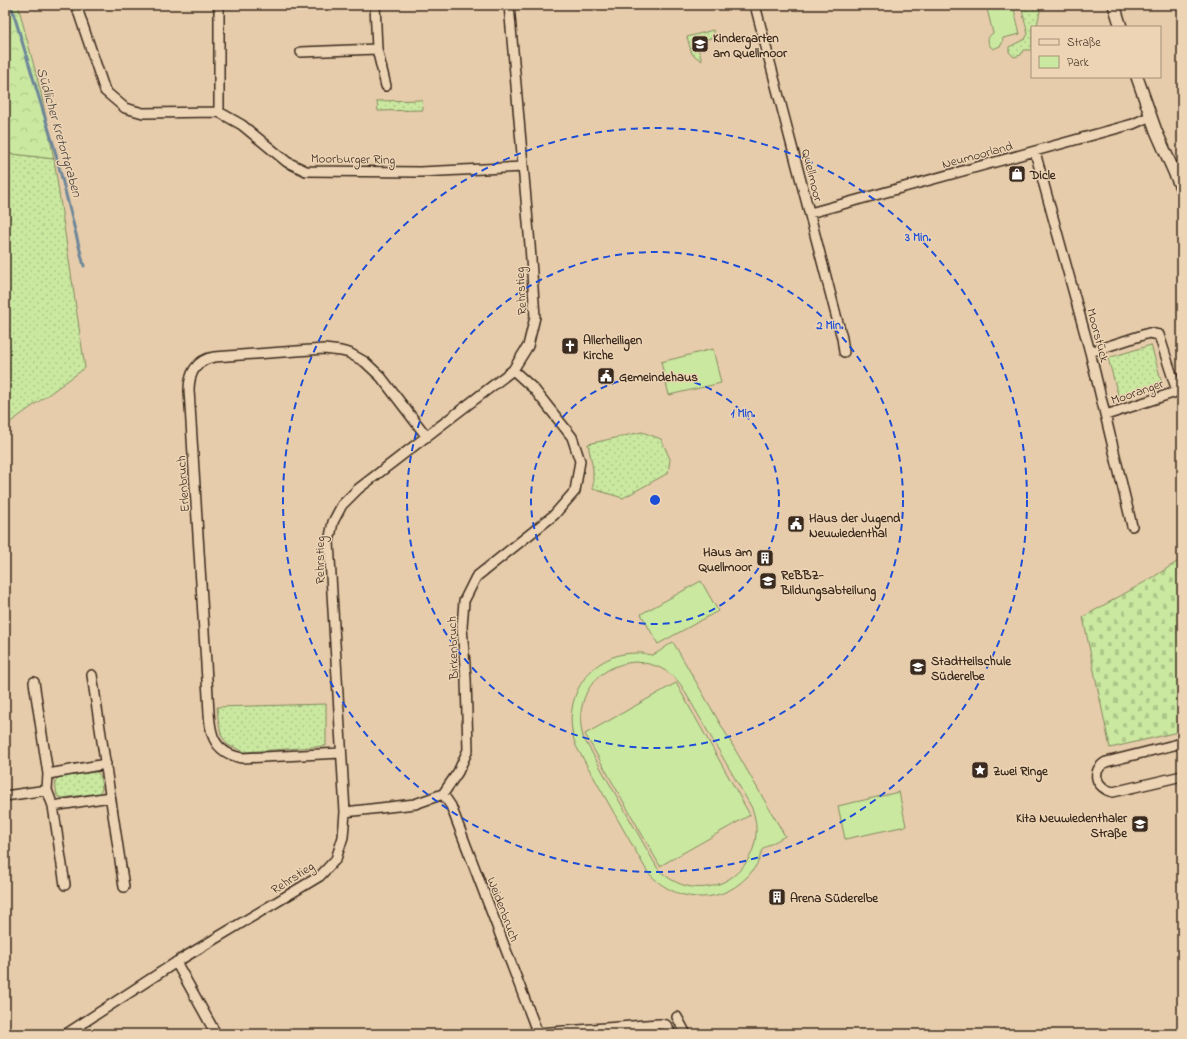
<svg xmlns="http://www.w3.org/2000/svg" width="1187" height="1039" font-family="'Indie Flower',sans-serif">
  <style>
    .green { fill: url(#green-dots); stroke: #82895f }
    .forest { fill: url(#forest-crowns); stroke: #82895f }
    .cemetery { fill: url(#cemetery-stones); stroke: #82895f }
    .pitch { fill: #cae8a0; stroke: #82895f; fill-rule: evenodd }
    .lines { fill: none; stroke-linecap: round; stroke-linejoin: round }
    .stream { stroke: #6d869a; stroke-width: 3 }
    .minor-casing { stroke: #3b2a1e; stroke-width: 12 }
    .tertiary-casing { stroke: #3b2a1e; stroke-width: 14 }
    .minor { stroke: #ecd4b4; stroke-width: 9 }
    .tertiary { stroke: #ecd4b4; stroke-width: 11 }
    .ring { fill: none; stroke: #1d4ed8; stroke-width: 2; stroke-dasharray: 7 5 }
    .labels { text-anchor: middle; stroke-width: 3; stroke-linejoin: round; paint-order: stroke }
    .poi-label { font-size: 13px; font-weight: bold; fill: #3b2a1e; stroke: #ecd4b4; text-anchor: start }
    .street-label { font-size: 13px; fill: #3b2a1e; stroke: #ecd4b4 }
    .water-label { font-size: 14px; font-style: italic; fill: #47413d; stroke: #ecd4b4 }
    .centre { fill: #1d4ed8; stroke: #ecd4b4; stroke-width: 2 }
    .ring-label { font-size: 12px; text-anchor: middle; font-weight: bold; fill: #1d4ed8; stroke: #ecd4b4; stroke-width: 3; stroke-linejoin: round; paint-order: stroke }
  </style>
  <defs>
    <pattern id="green-dots" width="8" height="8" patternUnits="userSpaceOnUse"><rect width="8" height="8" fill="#cae8a0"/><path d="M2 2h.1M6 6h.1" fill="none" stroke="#aec789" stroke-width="1.8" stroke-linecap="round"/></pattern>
    <pattern id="forest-crowns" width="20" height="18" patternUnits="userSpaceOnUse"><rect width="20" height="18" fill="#cae8a0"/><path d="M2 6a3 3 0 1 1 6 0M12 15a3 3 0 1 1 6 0" fill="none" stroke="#aec789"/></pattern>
    <pattern id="cemetery-stones" width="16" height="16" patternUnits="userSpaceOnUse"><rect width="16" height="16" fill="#cae8a0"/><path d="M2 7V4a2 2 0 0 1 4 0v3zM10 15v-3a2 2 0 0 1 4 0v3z" fill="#aec789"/></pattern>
  </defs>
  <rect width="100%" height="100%" fill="#e6ccaa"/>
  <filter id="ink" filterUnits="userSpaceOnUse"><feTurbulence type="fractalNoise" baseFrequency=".025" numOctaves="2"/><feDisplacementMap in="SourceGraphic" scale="8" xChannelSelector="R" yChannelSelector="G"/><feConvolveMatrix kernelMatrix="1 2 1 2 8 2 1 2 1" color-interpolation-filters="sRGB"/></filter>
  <g filter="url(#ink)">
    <path class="green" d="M1023,5H1039L1040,11L1037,25L1043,27H1032V50H1023L1021,55L1014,57L1009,52V47L1025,39L1028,34L1022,10Z
      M713,30L715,37L696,42L702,61L692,54L687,37Z
      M422,100L423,110L378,111L377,101Z
      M5,153L54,159L85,368L5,426Z
      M1151,345L1162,383L1119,398L1108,358Z
      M642,432L661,439L670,459L668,473L623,498L593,489V469L588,444Z
      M326,704V746L245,752L228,745L221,735L218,718L217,707Z
      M96,772L100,775L102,789L99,793L62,798L57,796L55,781L59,777Z"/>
    <path class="forest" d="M5,5H18L41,93L54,159L5,153Z"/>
    <path class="cemetery" d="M1180,560L1182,569V731L1110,748L1083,617L1152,578Z"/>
    <path class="pitch" d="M986,5H1013L1020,34L1003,38L1002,44L1000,46L993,49C987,44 986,37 993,33Z
      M713,349L721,383L669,395L661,362Z
      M701,581L718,611L658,644L641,614Z
      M673,642L785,836C779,840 767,845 763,849C761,851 760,857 759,860C756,866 752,872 747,877C718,907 672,902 647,871L576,746C562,709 579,666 619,655C627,653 635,653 643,653C646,654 650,655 652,655C657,654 668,645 673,642ZM635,662C654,663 670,670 681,685L752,808C774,868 703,915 658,869L583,737C573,699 595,665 635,662Z
      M676,683L750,815L660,866L585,734Z
      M899,792L906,826L845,839L838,806Z"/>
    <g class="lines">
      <path class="stream" d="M11,5L54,147L84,266"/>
      <defs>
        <path id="minor" d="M76,5L105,91L125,108L143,113L219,112L242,125L287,162L306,171L420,172L523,167
          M375,5L377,49L386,86
          M755,5L842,338L844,352
          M301,52L377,49
          M219,112V5
          M1035,152L1090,352L1132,526
          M810,213L1133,124L1151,116
          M1090,352L1149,333L1159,335L1177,391
          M1106,415L1182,390
          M92,675L124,887
          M34,682L48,774L47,790L53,806L65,885
          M1182,743L1106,762C1090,771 1096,788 1113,792L1182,776
          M341,753L242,758C207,751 210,725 208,696L189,390C189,374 196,360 214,357L324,349L341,351L349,353L365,362L381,377L427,437
          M48,774L106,764
          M443,794L451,806L538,1034
          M5,796L47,790
          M53,806L110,797
          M345,812L415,804L443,794L458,772L468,750L466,679L462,627L464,601L476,577L554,515L575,491L580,461L572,437L534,389L513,370
          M176,962L216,1034
          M677,1017L686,1034
          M635,1026L646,1034
          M538,1033L659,1024L666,1025L669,1029L670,1034
          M66,1034L178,961L320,876L336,859L343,837L345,812L329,542L333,522L342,505L358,489L513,370L528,346L535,317L530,245L509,5"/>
        <path id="tertiary" d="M1114,5L1121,27
          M1137,77L1156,131L1182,190"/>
      </defs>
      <use href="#minor" class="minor-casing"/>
      <use href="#tertiary" class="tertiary-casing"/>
      <use href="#minor" class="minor"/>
      <use href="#tertiary" class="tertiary"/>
    </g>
  </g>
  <g class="ring">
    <circle cx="655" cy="500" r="124"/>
    <circle cx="655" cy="500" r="248"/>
    <circle cx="655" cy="500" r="372"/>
  </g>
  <defs>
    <symbol id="school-square" viewBox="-11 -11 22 22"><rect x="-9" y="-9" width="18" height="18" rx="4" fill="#3b2a1e" stroke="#ecd4b4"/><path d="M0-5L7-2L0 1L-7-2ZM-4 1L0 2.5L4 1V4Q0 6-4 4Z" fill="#fff"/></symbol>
    <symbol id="shop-square" viewBox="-11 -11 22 22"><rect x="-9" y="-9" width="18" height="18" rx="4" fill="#3b2a1e" stroke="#ecd4b4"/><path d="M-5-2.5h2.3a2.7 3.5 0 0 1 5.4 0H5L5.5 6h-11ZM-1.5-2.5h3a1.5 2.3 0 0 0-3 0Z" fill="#fff"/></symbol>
    <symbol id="church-square" viewBox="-11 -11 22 22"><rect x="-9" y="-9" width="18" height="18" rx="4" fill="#3b2a1e" stroke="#ecd4b4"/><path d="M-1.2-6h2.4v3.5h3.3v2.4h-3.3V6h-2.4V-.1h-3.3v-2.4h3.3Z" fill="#fff"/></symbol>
    <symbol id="civic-square" viewBox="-11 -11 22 22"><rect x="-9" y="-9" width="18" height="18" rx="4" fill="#3b2a1e" stroke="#ecd4b4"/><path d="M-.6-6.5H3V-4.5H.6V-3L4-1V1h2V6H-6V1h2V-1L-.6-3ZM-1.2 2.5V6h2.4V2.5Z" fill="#fff"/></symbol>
    <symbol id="building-square" viewBox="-11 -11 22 22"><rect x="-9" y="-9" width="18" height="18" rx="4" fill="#3b2a1e" stroke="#ecd4b4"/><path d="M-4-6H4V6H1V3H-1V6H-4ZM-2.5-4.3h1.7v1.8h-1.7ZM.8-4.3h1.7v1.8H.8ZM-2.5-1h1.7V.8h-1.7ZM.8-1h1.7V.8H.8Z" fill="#fff"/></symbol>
    <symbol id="sight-square" viewBox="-11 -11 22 22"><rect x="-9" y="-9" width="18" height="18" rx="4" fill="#3b2a1e" stroke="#ecd4b4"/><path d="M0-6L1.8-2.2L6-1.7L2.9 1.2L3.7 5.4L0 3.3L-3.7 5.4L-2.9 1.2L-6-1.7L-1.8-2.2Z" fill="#fff"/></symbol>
  </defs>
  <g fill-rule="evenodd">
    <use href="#school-square" x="690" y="34" width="20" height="20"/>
    <use href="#shop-square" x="1007" y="164" width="20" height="20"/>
    <use href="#church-square" x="560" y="336" width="20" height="20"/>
    <use href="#civic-square" x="596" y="366" width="20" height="20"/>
    <use href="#civic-square" x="786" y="514" width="20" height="20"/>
    <use href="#building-square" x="755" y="548" width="20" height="20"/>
    <use href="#school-square" x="758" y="571" width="20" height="20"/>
    <use href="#school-square" x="908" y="657" width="20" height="20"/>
    <use href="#sight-square" x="970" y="760" width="20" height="20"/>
    <use href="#school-square" x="1130" y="814" width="20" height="20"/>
    <use href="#building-square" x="767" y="887" width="20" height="20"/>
  </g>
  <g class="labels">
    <g class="poi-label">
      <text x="713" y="42">Kindergarten<tspan x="713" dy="15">am Quellmoor</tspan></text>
      <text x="1030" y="179">Dicle</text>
      <text x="583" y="344">Allerheiligen<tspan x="583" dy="15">Kirche</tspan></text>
      <text x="619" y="381">Gemeindehaus</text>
      <text x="809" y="522">Haus der Jugend<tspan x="809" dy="15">Neuwiedenthal</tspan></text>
      <text x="752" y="556" text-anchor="end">Haus am<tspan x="752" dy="15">Quellmoor</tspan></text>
      <text x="781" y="579">ReBBZ-<tspan x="781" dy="15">Bildungsabteilung</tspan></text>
      <text x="931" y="665">Stadtteilschule<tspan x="931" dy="15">Süderelbe</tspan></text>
      <text x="993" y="775">Zwei Ringe</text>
      <text x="1127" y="822" text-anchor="end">Kita Neuwiedenthaler<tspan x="1127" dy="15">Straße</tspan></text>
      <text x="790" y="902">Arena Süderelbe</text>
    </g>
    <g class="street-label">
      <text transform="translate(977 154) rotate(-15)" y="5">Neumoorland</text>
      <text transform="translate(353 158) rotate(1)" y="5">Moorburger Ring</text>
      <text transform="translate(813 175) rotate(76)" y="5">Quellmoor</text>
      <text transform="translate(520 291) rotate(-93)" y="5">Rehrstieg</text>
      <text transform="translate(1099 335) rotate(75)" y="5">Moorstück</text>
      <text transform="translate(1137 391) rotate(-19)" y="5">Mooranger</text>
      <text transform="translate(182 484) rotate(-94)" y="5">Erlenbruch</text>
      <text transform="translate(319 560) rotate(-90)" y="5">Rehrstieg</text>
      <text transform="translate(452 648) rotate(-92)" y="5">Birkenbruch</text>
      <text transform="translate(292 877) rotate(-33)" y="5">Rehrstieg</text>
      <text transform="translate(504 909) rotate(69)" y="5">Weidenbruch</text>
    </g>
    <g class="water-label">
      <text transform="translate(60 132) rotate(74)" y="5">Südlicher Kretortgraben</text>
    </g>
  </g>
  <circle cx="655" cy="500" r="6" class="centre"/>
  <g class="ring-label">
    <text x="918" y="241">3 Min.</text>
    <text x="830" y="329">2 Min.</text>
    <text x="743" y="417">1 Min.</text>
  </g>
  <rect width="1187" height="1039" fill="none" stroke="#ecd4b4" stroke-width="20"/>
  <rect x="10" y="10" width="1167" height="1019" fill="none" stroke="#3b2a1e" stroke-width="1.5" filter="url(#ink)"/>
  <rect x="1031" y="26" width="130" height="52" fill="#ecd4b4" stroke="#a59078"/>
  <rect x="1039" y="39" width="20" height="6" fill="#ecd4b4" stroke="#a59078"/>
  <text x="1067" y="46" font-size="12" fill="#3b2a1e">Straße</text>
  <rect x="1039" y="56" width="20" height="12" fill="#cae8a0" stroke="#a59078"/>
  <text x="1067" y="66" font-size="12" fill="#3b2a1e">Park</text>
</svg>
